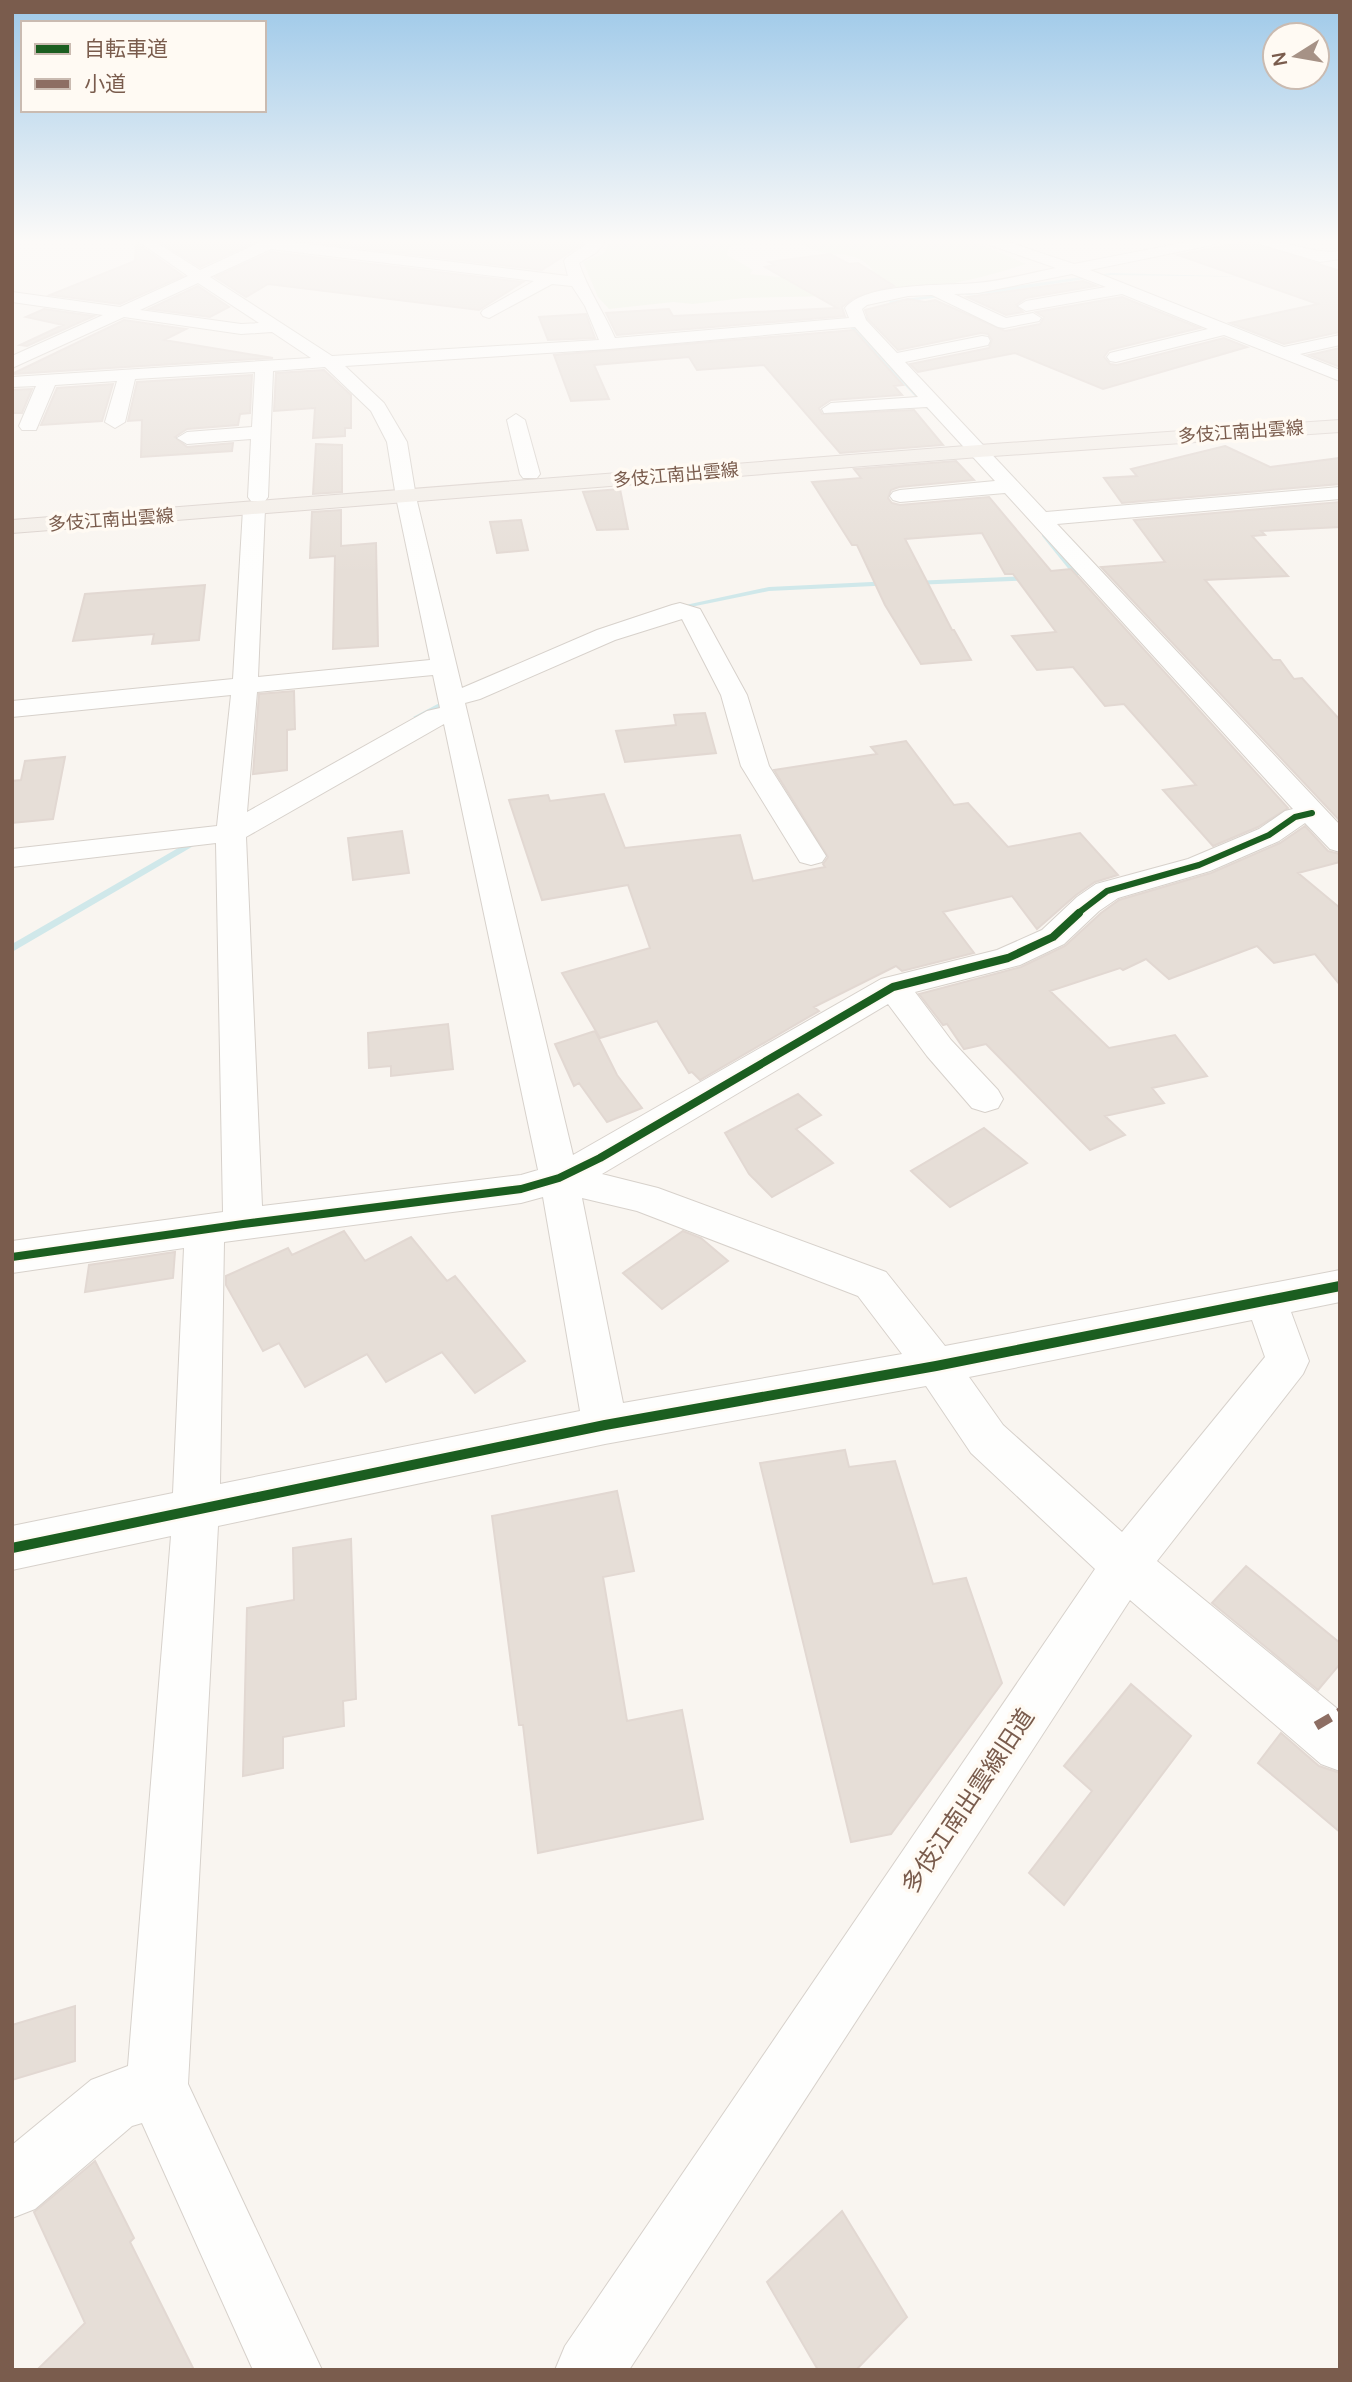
<svg xmlns="http://www.w3.org/2000/svg" width="1352" height="2382" font-family="Manrope,'Noto Sans JP',sans-serif">
  <style>
    .green { fill: #e7f0db }
    .lines { fill: none; stroke-linecap: round; stroke-linejoin: round }
    .stream { fill: #d0e8ea; fill-rule: evenodd }
    .building { fill: #e6ded7; stroke: #e2d8d2; stroke-width: 2 }
    .minor-casing { stroke: #d7d1cb; stroke-width: 2 }
    .major-casing { stroke: #dad1cc; stroke-width: 2 }
    .minor { fill: #fefefd; fill-rule: evenodd }
    .major { fill: #f3eee8; fill-rule: evenodd }
    .quiet { stroke: #8d6e63; stroke-width: 9; stroke-dasharray: 17 9; stroke-linecap: butt }
    .cycleway-far2-casing { stroke: #fffaf3; stroke-width: 10 }
    .cycleway-far1-casing { stroke: #fffaf3; stroke-width: 12 }
    .cycleway-casing { stroke: #fffaf3; stroke-width: 15 }
    .cycleway-far2 { stroke: #1b5e20; stroke-width: 6 }
    .cycleway-far1 { stroke: #1b5e20; stroke-width: 8 }
    .cycleway { stroke: #1b5e20; stroke-width: 10 }
    .labels { text-anchor: middle; stroke-width: 7; stroke-linejoin: round; paint-order: stroke }
    .far-street-label { font-size: 18px; fill: #7a5c4d; stroke: #fffaf3 }
    .near-street-label { font-size: 24px; fill: #7a5c4d; stroke: #fffaf3 }
  </style>
  <rect width="100%" height="100%" fill="#f9f5f0"/>
  <path class="green" d="M611,241H762L729,247L727,255L753,270L750,274L778,277L812,271L832,296L744,298L693,304L673,302L609,309L598,297L583,262L603,254Z
    M796,241H973L1026,264C967,283 911,294 850,294L837,275L873,270C855,248 832,258 811,249C806,247 801,243 796,241Z"/>
  <g class="lines">
    <path class="stream" d="M1111,273L1257,277L1111,275L1000,292L967,295L964,293Z
      M951,293L949,296L894,303L887,316L851,322L930,407L928,410L844,321L883,314L890,301Z
      M1042,534H1046L1079,571V575L1057,579V575L1071,572L1042,536Z
      M1032,576L1036,578L1035,580L913,585L909,583L913,581Z
      M892,581H895V585L769,591L671,611L667,609L769,587Z
      M451,697L458,699L420,719L413,717Z
      M199,836L202,837V841L12,952V944Z"/>
  </g>
  <path class="building" d="M158,241H258L200,267Z
    M301,241H587L542,270Z
    M1248,241L1340,271V332L1284,344L1230,323L1318,304L1178,255Z
    M136,243L183,276L120,304L50,295L135,261Z
    M271,252L523,282L479,310L268,284L246,297L215,277Z
    M830,254L849,264L858,263L894,286L854,298L842,307L845,316L617,335L606,313L669,309L673,316L837,308L765,267L775,265L769,262Z
    M1083,281L1096,286L1026,298L1016,305L1023,312L1006,315L967,297Z
    M198,286L229,307L210,317L149,309Z
    M1122,297L1200,328L1109,350L1104,357L1110,364L1117,365L1224,338L1247,347L1103,389L1015,353L918,372L910,364L989,348L992,340L988,334L981,333L898,350L868,319L865,310L908,299L925,302L935,300L1005,331L1040,324L1044,317L1036,312Z
    M44,309L94,316L27,346L20,345L63,325L26,317Z
    M586,314L595,338L548,340L539,317Z
    M124,320L186,329L164,340L273,358L12,374Z
    M854,330L903,385L894,386L902,395L831,400L819,408L822,414L914,410L943,445L840,453L764,365L697,370L689,357L594,365L609,399L571,401L554,355Z
    M1340,348V367L1309,355Z
    M324,370L351,395V428H345V436L313,438L315,408L274,411L276,373Z
    M252,375L250,413L240,414L238,425L187,429L175,437L187,447L233,443L232,451L141,457L142,420L128,421L137,382Z
    M113,384L102,421L41,425L57,388Z
    M32,389L22,413H12V390Z
    M316,444L342,445V492L313,494Z
    M1225,446L1270,467L1340,458V484L1122,503L1104,478L1137,476L1131,469Z
    M956,461L974,480L899,487L891,490L888,498L892,503L900,505L989,497L1051,571L1071,569L1288,808L1258,827L1213,846L1163,790L1196,785L1124,704L1105,706L1073,667L1037,670L1012,636L1056,632L1013,574H1005L982,533L905,539L952,630H954L971,660L921,664L885,605L857,545H852L812,482L861,478L854,469Z
    M620,489L628,529L597,530L583,492Z
    M1340,502V527L1261,531L1265,535L1252,536L1288,576L1205,580L1273,660H1280L1294,679L1302,678L1340,720V821L1101,567L1165,562L1134,520Z
    M341,510V546L376,543L378,646L333,649L335,556L310,558L312,512Z
    M521,520L528,550L497,553L490,522Z
    M205,585L199,640L152,644L154,634L73,641L85,594Z
    M294,691L295,729L287,730V770L253,774L259,694Z
    M705,713L716,753L625,762L616,731L676,725L674,715Z
    M906,741L954,805L968,803L1008,847L1080,833L1118,875L1095,882L1076,895L1037,929L1012,896L943,912L974,953L902,971L896,966L814,1007L819,1011L700,1080L692,1072L689,1073L657,1021L600,1038L562,973L650,948L628,885L542,900L509,800L548,795L550,801L604,794L625,848L740,835L753,881L825,867L823,864L828,857L774,770L877,754L871,747Z
    M65,757L53,819L12,823V781L21,780L25,761Z
    M1305,826L1328,851L1340,854V862L1298,873L1340,908V985L1315,954L1274,963L1257,946L1169,979L1146,959L1123,970L1120,968L1050,991L1109,1048L1175,1035L1207,1076L1152,1088L1164,1103L1105,1116L1125,1135L1090,1150L986,1044L964,1049L947,1024L943,1025L919,994L1021,967L1065,946L1101,913L1119,900L1211,873L1280,843Z
    M402,831L409,873L353,880L348,838Z
    M448,1024L453,1069L391,1076V1066L369,1068L368,1033Z
    M595,1031L617,1075L642,1108L607,1122L579,1083L574,1086L555,1044Z
    M798,1094L821,1115L796,1129L833,1163L772,1197L749,1174L725,1133Z
    M984,1128L1027,1163L950,1207L911,1171Z
    M344,1231L365,1261L411,1237L447,1281L455,1276L525,1361L475,1393L442,1352L386,1382L367,1354L305,1387L279,1343L263,1351L226,1285V1276L288,1248L292,1255Z
    M683,1231L701,1238L728,1261L662,1309L623,1273Z
    M175,1252L173,1278L85,1292L89,1265Z
    M845,1450L849,1467L895,1461L933,1584L966,1578L1002,1683L891,1834L851,1842L760,1463Z
    M617,1491L634,1571L603,1577L627,1721L682,1710L703,1819L538,1853L523,1725H519L492,1516Z
    M351,1539L356,1699L343,1701L344,1726L283,1737V1768L243,1776L247,1608L294,1600L293,1548Z
    M1246,1566L1340,1643V1664L1318,1690L1212,1603Z
    M1131,1684L1191,1736L1064,1905L1029,1873L1092,1791L1064,1766Z
    M1281,1733L1319,1766L1340,1773V1832L1258,1763Z
    M75,2006V2061L12,2080V2025Z
    M95,2161L134,2238L130,2242L194,2370H37L85,2323L34,2212Z
    M842,2211L907,2317L856,2370H818L767,2282Z"/>
  <g class="lines">
    <defs>
      <path id="minor" d="M138,241H154L200,270L263,241H283L568,276L564,261L566,258L591,241H605L597,252L579,263C587,289 604,312 615,338L849,318L845,308C866,282 944,286 976,283C1002,281 1030,273 1056,268L987,244L985,241H1005L1074,264L1192,241H1219L1212,245L1090,270L1284,347L1340,335V345L1300,354L1340,370V381L1224,335L1116,362L1110,361L1107,357L1110,353L1208,329L1122,294L1026,311L1018,306L1026,301L1106,287L1072,274L978,293L954,294L1006,318L1033,313L1041,318L1039,321L1004,328L998,327L932,295L908,296L867,305L862,309L866,320L897,353L982,336L988,337L990,341L988,345L905,362L1046,512L1340,487V499L1057,524L1340,825V852L1330,849L1305,823L1279,841L1210,871L1118,898L1099,911L1064,944L1020,965L915,992L951,1040L998,1090L1003,1099L998,1108L985,1112L972,1108L927,1056L888,1004L602,1174L658,1188L886,1272L945,1346L1340,1270V1302L1291,1312L1309,1361L1303,1374L1157,1561L1340,1711V1771L1321,1764L1130,1600L629,2370H555L565,2346L1095,1569L971,1453L926,1386L605,1444L218,1526L188,2084L322,2370H253L142,2123L132,2126L35,2209L12,2218V2145L91,2080L128,2066L171,1536L12,1570V1526L173,1493L184,1248L12,1273V1241L223,1212L216,843L12,867V849L217,826L231,695L12,717V701L233,679L243,509L246,504H262L265,509L258,677L430,660L396,497L387,442L371,411L325,367L273,371L268,497L265,501H251L248,497L251,439L187,444L177,438L187,432L252,427L255,372L135,379L125,422L115,428L105,422L117,381L55,385L36,430H22L19,426L36,386L12,387V377L311,358L272,332L241,334L124,317L12,368V356L103,315L12,302V292L120,307L188,276ZM271,249L534,281L483,310L481,313L483,316L489,318L552,284L572,286L585,306L599,340L332,356L210,277ZM198,283L259,323L241,324L140,310ZM855,327L918,397L831,403L822,409L824,413L927,407L995,481L900,490L893,492L890,496L893,500L900,502L1005,493L1293,809L1285,811L1259,829L1188,859L1096,884L1077,897L1042,930L997,950L881,979L573,1155L465,703L480,699L615,640L682,619L721,695L741,766L800,862L811,865L822,862L826,856L769,766L747,695L700,609L680,603L672,605L597,630L462,688L416,497L407,442L384,403L345,366L609,349ZM433,675L440,708L427,711L247,812L257,692ZM444,724L538,1170L521,1175L262,1206L246,837ZM543,1197L580,1411L220,1484L224,1242L521,1203ZM582,1198L637,1211L858,1296L902,1354L623,1403ZM1252,1320L1265,1357L1122,1532L1003,1425L969,1377Z
        M1258,241C1287,239 1311,255 1340,251V259L1320,262L1260,244Z
        M516,414L525,420L540,474L537,478H523L520,474L507,420Z"/>
      <path id="major" d="M1340,420V432L979,457L12,533V520L979,445Z"/>
    </defs>
    <use href="#minor" class="minor-casing"/>
    <use href="#major" class="major-casing"/>
    <use href="#minor" class="minor"/>
    <use href="#major" class="major"/>
    <path class="quiet" d="M1316,1726L1340,1712"/>
    <defs>
      <path id="cycleway-far2" d="M1077,914L1107,891L1199,865L1269,835L1295,817L1312,813"/>
      <path id="cycleway-far1" d="M12,1257L243,1224L521,1189L559,1178L600,1158L893,987L1008,958L1053,937L1079,913"/>
      <path id="cycleway" d="M12,1548L605,1425L936,1366L1340,1286"/>
    </defs>
    <use href="#cycleway-far2" class="cycleway-far2-casing"/>
    <use href="#cycleway-far1" class="cycleway-far1-casing"/>
    <use href="#cycleway" class="cycleway-casing"/>
    <use href="#cycleway-far2" class="cycleway-far2"/>
    <use href="#cycleway-far1" class="cycleway-far1"/>
    <use href="#cycleway" class="cycleway"/>
  </g>
  <linearGradient id="sky" x2="0" y2="1"><stop stop-color="#9ec9e9"/><stop offset="0.42" stop-color="#fcfaf8"/><stop offset="1" stop-color="#fcfaf8" stop-opacity="0"/></linearGradient>
  <rect width="1352" height="574" fill="url(#sky)"/>
  <g class="labels">
    <g class="far-street-label">
      <text transform="translate(1241 432) rotate(-4)" y="6">多伎江南出雲線</text>
      <text transform="translate(676 475) rotate(-5)" y="6">多伎江南出雲線</text>
      <text transform="translate(111 520) rotate(-4)" y="6">多伎江南出雲線</text>
    </g>
    <g class="near-street-label">
      <text transform="translate(968 1801) rotate(-56)" y="8">多伎江南出雲線旧道</text>
    </g>
  </g>
  <rect width="1352" height="2382" fill="none" stroke="#7a5c4d" stroke-width="28"/>
  <rect x="21" y="21" width="245" height="91" fill="#fffaf3" stroke="#cabbb1" stroke-width="2"/>
  <rect x="35" y="44" width="35" height="10" fill="#1b5e20" stroke="#cabbb1" stroke-width="2"/>
  <text x="84" y="56" font-size="21" fill="#7a5c4d">自転車道</text>
  <rect x="35" y="79" width="35" height="10" fill="#8d6e63" stroke="#cabbb1" stroke-width="2"/>
  <text x="84" y="91" font-size="21" fill="#7a5c4d">小道</text>
  <g transform="translate(1296 56) rotate(259)"><circle r="33" fill="#fffaf3" stroke="#cabbb1" stroke-width="2"/>
  <path d="M0-5L12 26L0 18L-12 26Z" fill="#a69286"/>
  <text y="-10" font-size="19" font-weight="bold" text-anchor="middle" fill="#7a5c4d">N</text>
  </g>
</svg>
